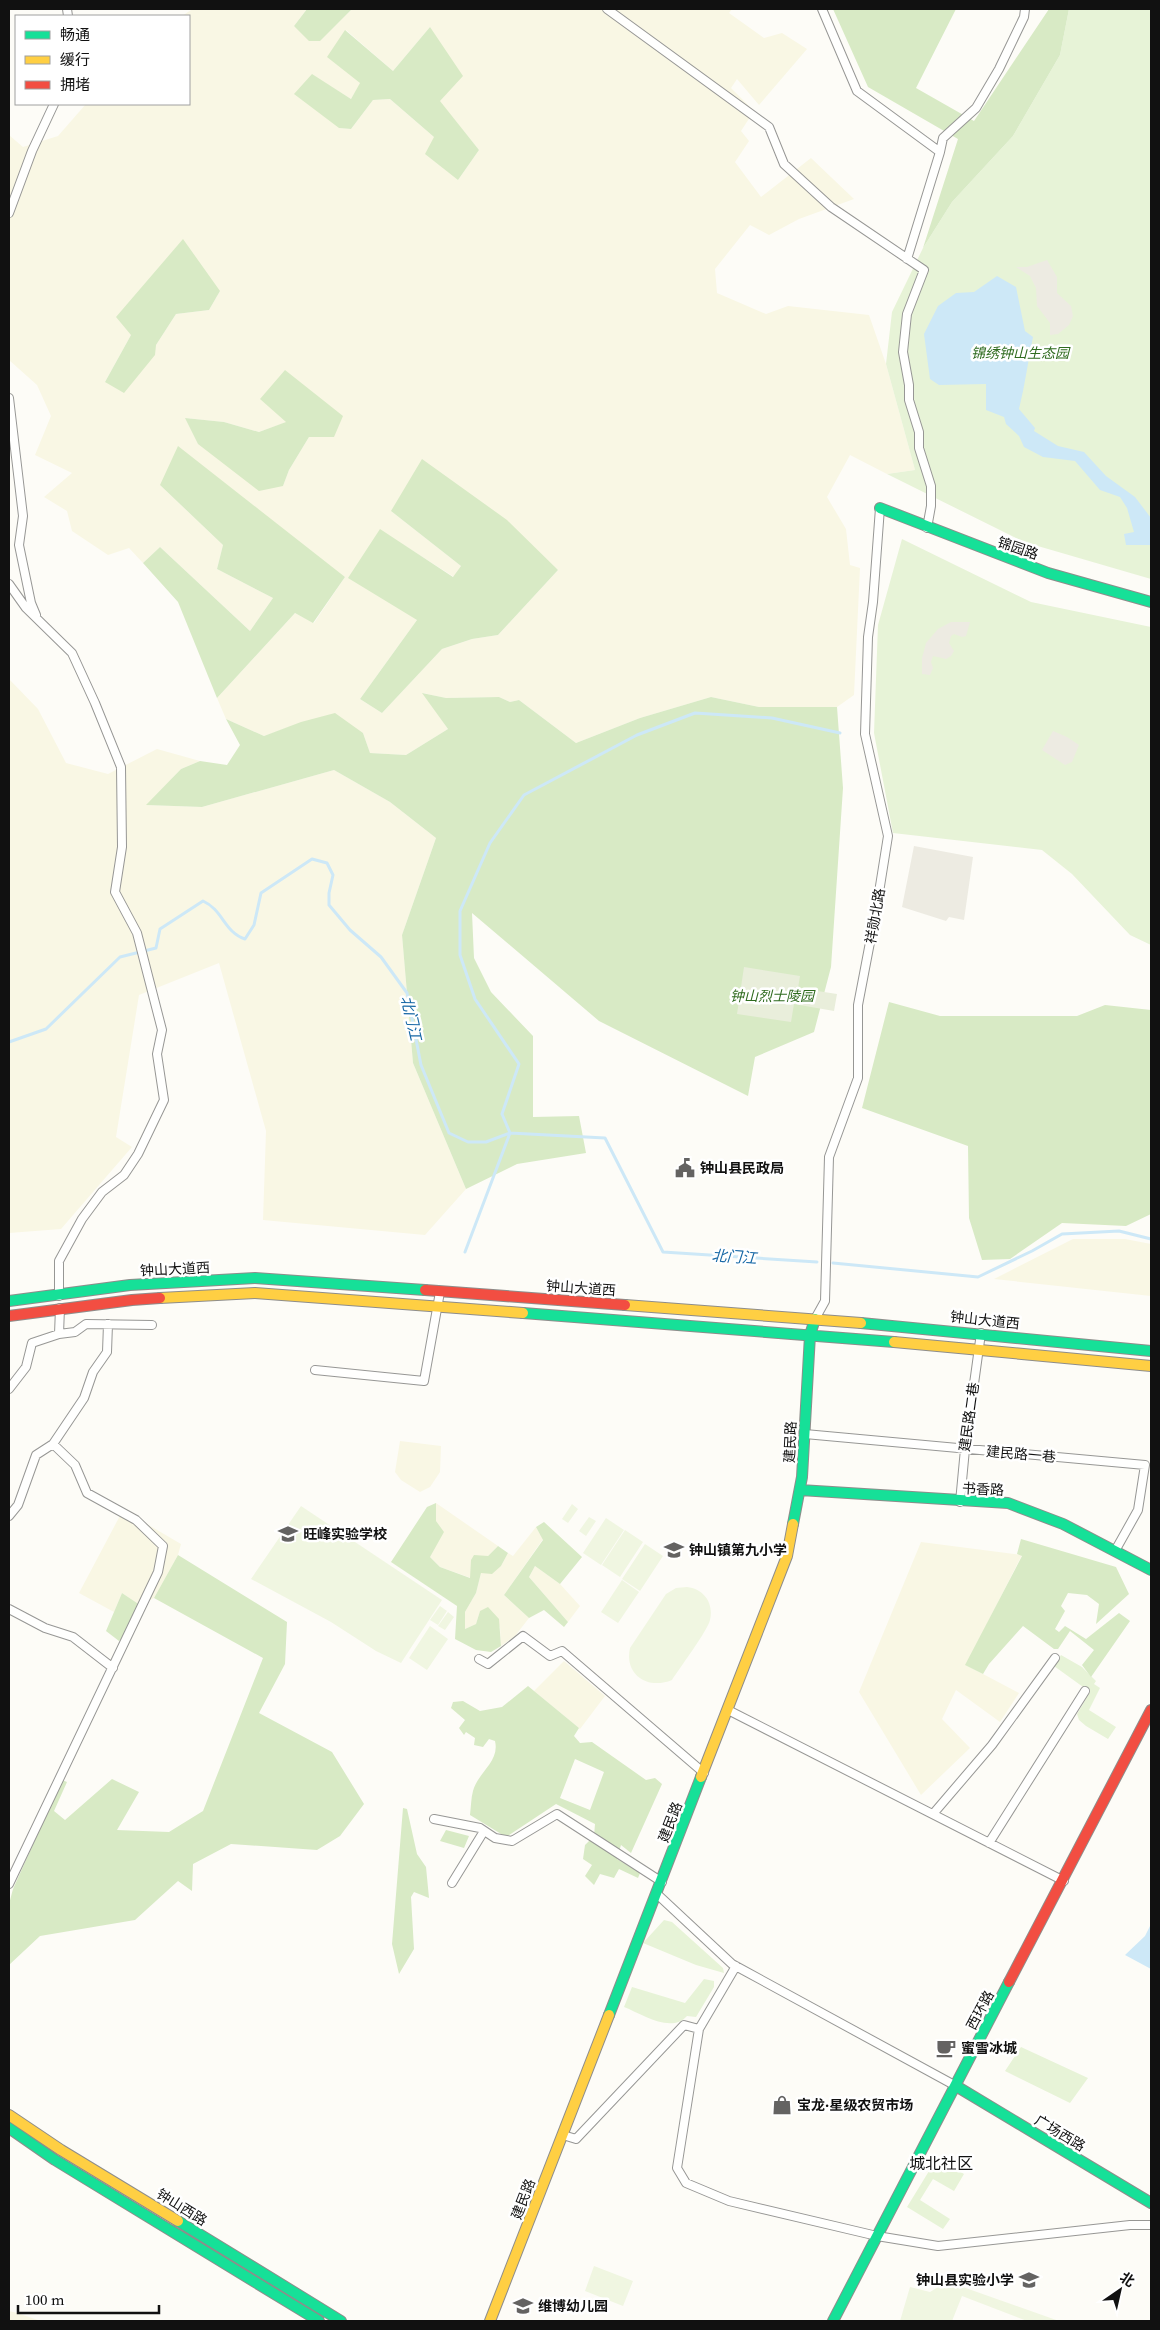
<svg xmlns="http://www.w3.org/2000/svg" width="1160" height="2330" font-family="'Source Serif 4','Noto Sans SC',serif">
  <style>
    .farmland { fill: #f9f7e4; fill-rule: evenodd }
    .green { fill: #e7f3d7 }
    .forest { fill: #d8eac5; fill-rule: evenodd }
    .cemetery { fill: #e9eedb }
    .pitch { fill: #f0f6e1 }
    .plaza { fill: #edebe2 }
    .water { fill: #cde8f7 }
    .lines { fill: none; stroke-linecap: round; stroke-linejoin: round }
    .stream { stroke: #cde8f7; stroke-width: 3 }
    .street-casing { stroke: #979795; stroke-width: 10 }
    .fast-casing { stroke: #8e8d8b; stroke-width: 12 }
    .slow-casing { stroke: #8e8d8b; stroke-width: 12 }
    .jam-casing { stroke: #8e8d8b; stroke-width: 12 }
    .street { stroke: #fffffe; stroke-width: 8 }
    .fast { stroke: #16e098; stroke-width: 10 }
    .slow { stroke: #ffcf43; stroke-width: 10 }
    .jam { stroke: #f24e42; stroke-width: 10 }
    .labels { text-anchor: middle; stroke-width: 5; stroke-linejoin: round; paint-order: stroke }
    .park-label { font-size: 14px; font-style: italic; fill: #2f6b1f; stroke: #fff }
    .street-label { font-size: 14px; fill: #111; stroke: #fff }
    .poi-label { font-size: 14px; font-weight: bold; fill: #111; stroke: #fff; text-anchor: start }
    .water-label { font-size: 15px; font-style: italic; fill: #1768a6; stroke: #fff }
    .quarter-label { font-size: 16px; fill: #111; stroke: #fff }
  </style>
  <rect width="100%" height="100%" fill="#fdfcf7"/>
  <path class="farmland" d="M189,9H307L294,26L320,40L352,9H732L729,13L764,38L782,33L807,49L759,105L737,79L731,88L754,111L741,131L749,141L735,162L761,197L811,158L854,199L799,219L769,235L750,225L715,269L717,293L766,314L788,306L869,315L886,364L915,470L887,474L850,455L827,497L846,529L850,565L860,568L854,695L837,707H759L711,697L640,718L576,743L519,700L510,702L499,697L445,698L423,693L448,729L406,755L370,753L363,733L301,723L264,736L226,719L217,698L295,613L314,623L345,577L160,485L223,545L217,569L273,598L250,631L160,547L143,563L129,548L108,555L72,531L67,511L44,497L72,473L35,455L51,416L37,385L9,360V135L23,147L58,136L86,104H189V16H182L191,10ZM430,27L439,101L479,150L458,180L434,137L390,99L373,100L351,129L339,128L312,75L351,99L360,84L346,30L393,71ZM220,291L209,310L176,314L156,345L105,382L131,335ZM185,418L224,422L259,432L287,422L309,437L289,470L283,486ZM391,511L558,570L498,635L472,639L442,649L382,713L360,699L417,620L380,530L454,577L461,566Z
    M9,679L38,709L66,763L108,774L157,749L200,761L181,769L147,805L202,807L334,770L390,802L436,838L402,935L413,1063L466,1189L425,1235L263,1220L266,1131L219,963L139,995L116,1137L132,1147L61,1229L9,1233Z
    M1073,1239H1125L1151,1244V1296L994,1279Z
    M400,1441L441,1446L440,1472L430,1487L420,1492L401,1480L395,1472Z
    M436,1503L498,1546L488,1556L471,1561V1578L440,1567L430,1557L436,1521Z
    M123,1510L181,1544L178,1555L154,1598L140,1605L122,1593L114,1612L79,1593Z
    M536,1527L543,1539L504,1595L529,1618L515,1636L501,1646L500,1627L480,1611L476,1624L465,1629V1612L476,1593L481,1573L501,1566L508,1553L513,1556Z
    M921,1542L1022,1555L966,1665L1019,1693L1000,1722L956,1690L942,1719L970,1748L921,1795L859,1692Z
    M535,1566L560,1584L580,1606L568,1622L529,1577Z
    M564,1661L605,1696L580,1729L534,1691Z
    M9,2311L17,2313L41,2321H9Z"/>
  <path class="green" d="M1069,9H1151V579L1024,542L887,474L915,470L886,364L892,312L923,248L952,202L1013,136L1060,55Z
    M902,539L1031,602L1151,627V945L1130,935L1072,874L1042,850L893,833L874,733L878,625Z
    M1061,1655L1082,1667L1096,1681L1094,1684L1100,1688L1089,1710L1116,1727L1108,1739L1086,1726L1079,1720L1077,1714L1090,1692L1054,1666Z
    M664,1920L672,1922L723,1968L724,1973L696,1965L643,1943Z
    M704,1979L714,1981V1987L696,2017L687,2016C671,2034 642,2014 624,2007L632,1987L685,2003Z
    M1021,2047L1088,2078L1070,2103L1005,2071Z
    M937,2158L964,2174L954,2191L933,2179L920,2200L950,2219L943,2229L907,2207Z"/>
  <path class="forest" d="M307,9H352L320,41H309L294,26Z
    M833,9H956L916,88L974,121L1049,9H1069L1060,55L1013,136L952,202L923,248L958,139L868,87Z
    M430,27L463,76L440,101L479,150L458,180L425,154L434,137L390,99L373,100L351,129L339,128L294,94L312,74L351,99L360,83L327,57L345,30L393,71Z
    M183,239L220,291L209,310L176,314L156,345L155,355L124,393L105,382L131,335L116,317Z
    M285,370L343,416L334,437H309L289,470L283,486L259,491L198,444L185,418L224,422L259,432L286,422L260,399Z
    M178,446L345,577L313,623L295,613L217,698L178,602L143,563L160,547L250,631L273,598L217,569L223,545L160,485Z
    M422,459L507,520L558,570L498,635L472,639L442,649L382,713L360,699L417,620L348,578L380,529L453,577L461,566L391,511Z
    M422,693L446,698L499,697L510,702L519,700L576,743L640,718L711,697L759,707H837L843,788L831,967L814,1032L755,1057L748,1096L599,1021L472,913L474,958L491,992L533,1036V1117L579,1116L586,1153L517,1164L466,1189L413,1063L402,935L436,838L390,802L334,770L202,807L146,805L181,769L200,761L227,765L240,745L226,719L264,736L301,722L335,713L363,733L370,753L406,755L448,729Z
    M889,1002L940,1016H1077L1105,1005L1151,1010V1214L1126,1226L1062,1223L1010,1259L982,1260L969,1218L968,1146L862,1108Z
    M436,1503V1521L444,1532L430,1557L440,1567L470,1578L471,1560L474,1555L488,1556L498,1546L508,1553L501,1566L492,1574L481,1573L476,1593L465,1612V1629L476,1624L480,1611L488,1607L499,1619L501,1646L491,1652L476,1650L455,1639L457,1606L391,1562L427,1507Z
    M544,1522L582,1557L560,1584L535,1566L529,1577L568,1622L564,1627L544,1610L529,1618L504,1595L543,1540L536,1527Z
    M1021,1539L1116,1567L1129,1594L1096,1624L1099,1604L1087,1595L1068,1593L1061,1606L1065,1611L1055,1629L1059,1632L1065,1626L1086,1639L1119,1613L1130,1621L1091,1677L1082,1665L1094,1650L1070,1631L1058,1649H1054L1023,1626L989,1664L983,1674L965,1665L1022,1556L1017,1554Z
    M178,1555L287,1622L285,1664L259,1713L332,1752L364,1804L340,1836L317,1850L231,1844L193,1864L192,1891L178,1881L135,1920L40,1936L9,1965V1904L13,1889L62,1780L67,1782L54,1811L65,1820L112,1779L139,1792L117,1830L169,1832L203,1811L263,1658L154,1598Z
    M122,1593L140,1605L123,1637L119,1641L106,1631Z
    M528,1686L579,1728L574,1736L580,1743L592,1742L646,1780L655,1778L662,1784L631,1853L621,1845L617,1859L640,1873L638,1878L619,1869L614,1878L600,1874L594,1885L585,1876L592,1865L583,1859L585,1845L594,1836L595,1824L556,1804L506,1837L470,1815C471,1807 471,1798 473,1791C478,1772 500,1762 495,1741L489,1739L483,1747L474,1745L475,1738L466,1732L464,1735L459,1728L465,1720L451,1708L453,1702L463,1701L480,1711L502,1707ZM575,1759L604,1772L590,1810L560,1798Z
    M403,1808L407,1809L417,1854L426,1867L429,1898L414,1892L411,1897L414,1949L399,1974L392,1944Z
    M446,1830L469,1836L464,1848L440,1841Z"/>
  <path class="cemetery" d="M744,967L800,976L798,988L837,994L834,1011L794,1004L791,1022L737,1014Z"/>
  <path class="pitch" d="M572,1504L578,1509L568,1523L562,1519Z
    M301,1506L442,1600L401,1663L376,1651L331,1622L251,1579Z
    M589,1517L596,1521L586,1536L579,1531Z
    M606,1518L624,1530L601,1565L583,1553Z
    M625,1530L643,1542L620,1577L602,1565Z
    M645,1544L663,1556L640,1591L622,1579Z
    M622,1580L639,1592L618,1623L601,1612Z
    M687,1587C704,1589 714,1603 710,1620C708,1630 679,1669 672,1680C648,1690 624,1675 630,1648L666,1594L676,1588Z
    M440,1606L447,1611L438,1625L430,1620Z
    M448,1612L454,1617L445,1630L438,1626Z
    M430,1626L448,1639L427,1670L409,1658Z
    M594,2266L633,2281L623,2306L585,2291Z
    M943,2284L960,2286L1059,2321H1027L962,2296L952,2321H900L910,2287L930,2292Z"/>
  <path class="plaza" d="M1047,260L1057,277V293L1071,306L1073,316L1069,325L1058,334L1050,335V323L1037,306L1036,288L1030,276L1016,267H1027Z
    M951,622H970L966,636L962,637L954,634L951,636L949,643L954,651L951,656L946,659L933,656L931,662L933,668L930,675L922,674V658L926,643L938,629Z
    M1053,731L1067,737L1079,745L1072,762L1065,765L1042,750Z
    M914,846L973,857L964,920L949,917L946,921L902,907Z"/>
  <path class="water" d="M997,276L1016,287L1025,331L1033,337C1028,361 1025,385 1019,409L1035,428L1034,431L1058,446L1084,452L1106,476L1135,497L1151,518V545H1126L1124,534L1134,532L1127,508L1120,497L1100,490L1075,461L1043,457L1024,447L1019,436L1006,424L1004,417L986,410V384L939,385L930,379L924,334L938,306L956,293L974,292Z
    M1151,1924V1969L1125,1955L1145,1936Z"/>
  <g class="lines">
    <path class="stream" d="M9,1042L46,1029L120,957L156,948L160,929L203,901C223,910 224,932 245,939L254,925L261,893L312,859L327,863L333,875L329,893V905L350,930L381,957L407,993L421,1065L449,1133L468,1142H486L510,1133L605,1138L663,1252L817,1262
      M465,1252L510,1133L502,1114L519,1064L475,999L460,955V911L490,843L524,795L637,735L695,713L772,718L840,733
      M833,1263L978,1277L1032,1251L1062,1234L1119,1231L1151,1239"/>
    <defs>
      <path id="street" d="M67,9L68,16
        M607,9L769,127L784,164L831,207L924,270L907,314L903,352L909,385V400L919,432V448L931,486V506L927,528
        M822,9L857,91L940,152L907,259
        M940,152L943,138L976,108L999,69L1024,17L1025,9
        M9,213L32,151L54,104
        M9,398L23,516L19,545L31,603L36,615
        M9,584L26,608L72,653L95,703L121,767L122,847L115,892L137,933L162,1030L157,1054L164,1100L138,1154L124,1175L102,1192L82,1219L59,1261V1296
        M815,1319L825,1301L829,1157L858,1078V1005L876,911L888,836L865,734L868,637L873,602L880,508
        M59,1334L75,1332L86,1324L152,1325
        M315,1370L424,1381L440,1292
        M9,1389L26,1367L32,1343L59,1334L60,1308
        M805,1434L1145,1465L1138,1510L1115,1551
        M960,1502L965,1449L981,1333
        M9,1516L18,1505L36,1455L53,1444
        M9,1609L45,1628L73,1637L113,1668
        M479,1659L488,1664L523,1636L550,1656L562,1651L704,1773
        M728,1710L1064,1881
        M933,1814L992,1745L1055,1658
        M434,1819L480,1828L495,1838L512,1841L557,1814L662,1882
        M989,1843L1085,1691
        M452,1883L484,1831
        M9,1884L158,1572L163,1546L136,1520L87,1493L75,1465L53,1444L84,1398L93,1372L107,1352L108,1324
        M657,1894L732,1964L956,2086
        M736,1966L699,2029L677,2168L686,2183L729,2201L877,2236L938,2246L1130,2225H1151
        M563,2135L576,2139L684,2025L699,2029"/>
      <path id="fast" d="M880,508L1048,573L1151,602
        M9,1301L130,1285L255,1278L425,1290
        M523,1313L894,1342
        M861,1323L1151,1351
        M800,1490L1008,1503L1063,1524L1151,1570
        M793,1524L802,1477L810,1335L815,1319
        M609,2015L701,1777
        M956,2086L1151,2203
        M9,2128L55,2160L319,2321
        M178,2221L341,2321
        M833,2321L1009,1982"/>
      <path id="slow" d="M160,1298L255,1293L523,1313
        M625,1305L861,1323
        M894,1342L1151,1366
        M701,1777L787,1556L793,1524
        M9,2115L61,2150L178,2221
        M490,2321L609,2015"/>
      <path id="jam" d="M425,1290L625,1305
        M9,1316L132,1300L160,1298
        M1009,1982L1151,1710"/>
    </defs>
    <use href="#street" class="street-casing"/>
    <use href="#fast" class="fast-casing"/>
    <use href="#slow" class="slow-casing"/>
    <use href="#jam" class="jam-casing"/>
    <use href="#street" class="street"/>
    <use href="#fast" class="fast"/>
    <use href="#slow" class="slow"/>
    <use href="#jam" class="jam"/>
  </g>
  <defs>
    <symbol id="civic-bare" viewBox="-9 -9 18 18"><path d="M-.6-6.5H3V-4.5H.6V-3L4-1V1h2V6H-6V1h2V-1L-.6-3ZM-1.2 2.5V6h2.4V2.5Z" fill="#646362" stroke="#fff" stroke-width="2.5" paint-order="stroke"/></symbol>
    <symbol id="school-bare" viewBox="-9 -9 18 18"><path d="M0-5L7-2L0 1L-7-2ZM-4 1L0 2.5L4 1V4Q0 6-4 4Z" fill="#646362" stroke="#fff" stroke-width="2.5" paint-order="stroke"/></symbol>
    <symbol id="cafe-bare" viewBox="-9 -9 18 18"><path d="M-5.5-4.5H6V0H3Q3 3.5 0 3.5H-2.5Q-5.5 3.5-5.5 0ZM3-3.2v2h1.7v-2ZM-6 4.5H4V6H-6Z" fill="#646362" stroke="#fff" stroke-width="2.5" paint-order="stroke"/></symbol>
    <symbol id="shop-bare" viewBox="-9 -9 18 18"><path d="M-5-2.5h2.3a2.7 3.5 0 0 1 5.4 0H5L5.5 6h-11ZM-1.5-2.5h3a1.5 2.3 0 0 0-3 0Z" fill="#646362" stroke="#fff" stroke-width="2.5" paint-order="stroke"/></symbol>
  </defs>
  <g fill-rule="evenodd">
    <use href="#civic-bare" x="671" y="1154" width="28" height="28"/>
    <use href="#school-bare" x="274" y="1520" width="28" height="28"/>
    <use href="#school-bare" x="660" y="1536" width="28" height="28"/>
    <use href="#cafe-bare" x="932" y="2034" width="28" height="28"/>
    <use href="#shop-bare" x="768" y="2091" width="28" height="28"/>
    <use href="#school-bare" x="1015" y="2266" width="28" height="28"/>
    <use href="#school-bare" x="509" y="2292" width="28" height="28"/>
  </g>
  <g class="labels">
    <g class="park-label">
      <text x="1020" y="358">锦绣钟山生态园</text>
      <text x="772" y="1001">钟山烈士陵园</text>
    </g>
    <g class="street-label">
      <text transform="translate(1018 548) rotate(19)" y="5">锦园路</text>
      <text transform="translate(875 916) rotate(-80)" y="5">祥勋北路</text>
      <text transform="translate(175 1269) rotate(-3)" y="5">钟山大道西</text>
      <text transform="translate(581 1288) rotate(4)" y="5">钟山大道西</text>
      <text transform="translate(985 1320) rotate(6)" y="5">钟山大道西</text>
      <text transform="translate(969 1417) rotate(-82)" y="5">建民路二巷</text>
      <text transform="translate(790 1442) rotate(-87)" y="5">建民路</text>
      <text transform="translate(1021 1454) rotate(5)" y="5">建民路一巷</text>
      <text transform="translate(983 1489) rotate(3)" y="5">书香路</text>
      <text transform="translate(670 1822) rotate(-69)" y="5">建民路</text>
      <text transform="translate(980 2010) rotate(-62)" y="5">西环路</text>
      <text transform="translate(1060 2133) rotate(31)" y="5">广场西路</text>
      <text transform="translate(523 2199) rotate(-69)" y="5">建民路</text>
      <text transform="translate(182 2207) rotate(32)" y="5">钟山西路</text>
    </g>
    <g class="poi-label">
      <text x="700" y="1173">钟山县民政局</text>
      <text x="303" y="1539">旺峰实验学校</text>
      <text x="689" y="1555">钟山镇第九小学</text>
      <text x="961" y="2053">蜜雪冰城</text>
      <text x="797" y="2110">宝龙·星级农贸市场</text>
      <text x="1014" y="2285" text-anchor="end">钟山县实验小学</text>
      <text x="538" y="2311">维博幼儿园</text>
    </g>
    <g class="water-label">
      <text transform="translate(411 1018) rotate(77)" y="5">北门江</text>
      <text transform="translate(734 1257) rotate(4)" y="5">北门江</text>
    </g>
    <g class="quarter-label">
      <text x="941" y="2169">城北社区</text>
    </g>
  </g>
  <rect width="1160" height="2330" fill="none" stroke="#111111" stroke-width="20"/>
  <rect x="15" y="15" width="175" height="90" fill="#ffffff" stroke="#a0a0a0"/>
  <rect x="25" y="31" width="25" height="8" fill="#16e098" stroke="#a0a0a0"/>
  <text x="60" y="40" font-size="15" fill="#111111">畅通</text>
  <rect x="25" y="56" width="25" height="8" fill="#ffcf43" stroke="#a0a0a0"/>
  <text x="60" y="65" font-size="15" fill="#111111">缓行</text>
  <rect x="25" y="81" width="25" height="8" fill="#f24e42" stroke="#a0a0a0"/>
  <text x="60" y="90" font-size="15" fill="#111111">拥堵</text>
  <g transform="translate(1120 2290) rotate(34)" stroke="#ffffff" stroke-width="4" paint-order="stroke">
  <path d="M0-4L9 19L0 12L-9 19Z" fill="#111111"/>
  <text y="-8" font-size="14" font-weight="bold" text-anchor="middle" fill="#111111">北</text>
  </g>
  <path d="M18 2305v8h141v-8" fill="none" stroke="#111111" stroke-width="2.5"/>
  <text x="25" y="2305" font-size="15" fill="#111111" stroke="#ffffff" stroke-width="4" paint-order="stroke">100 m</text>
</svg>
